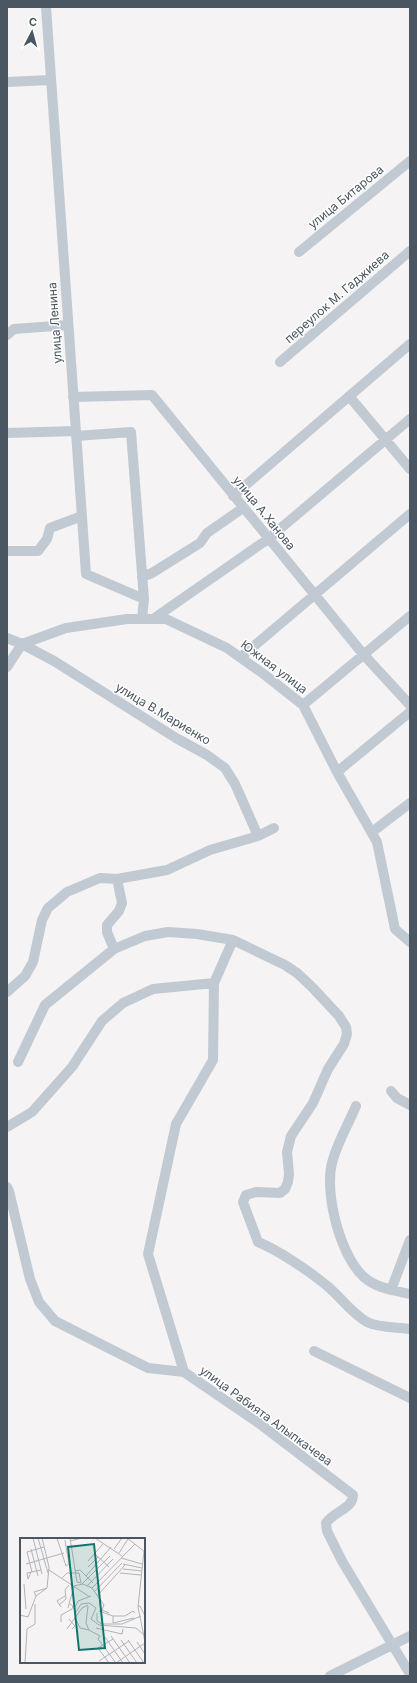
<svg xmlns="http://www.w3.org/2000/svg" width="417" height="1683" font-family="Inter,sans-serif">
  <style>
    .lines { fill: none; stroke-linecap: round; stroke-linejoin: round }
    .minor { stroke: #c1cad2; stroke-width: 10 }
    .labels { text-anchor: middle; stroke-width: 3; stroke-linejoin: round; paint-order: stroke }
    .street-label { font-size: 12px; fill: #4a5661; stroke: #fff }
    .inset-road { fill: none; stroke: #b1b4b9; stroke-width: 1 }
    .view { fill: #0f766e; fill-opacity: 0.15; stroke: #0f766e; stroke-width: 2 }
    .inset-edge { fill: none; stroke: #4a5661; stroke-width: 2 }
  </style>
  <rect width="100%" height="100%" fill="#f5f3f3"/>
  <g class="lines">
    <path class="minor" d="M46,7L86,574L144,599
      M7,82L50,80
      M299,252L410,161
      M7,335L14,329L68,325
      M280,362L410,251
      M349,396L410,469
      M73,397L152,395L363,654L410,705
      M7,433L76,431
      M76,436L131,432L144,599L142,619
      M233,496L410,344
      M7,551H38L47,539L50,528L82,516
      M142,577L152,573L200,543L207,533L243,508
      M153,619L268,539L410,419
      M7,638L22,644L54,661L176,738L207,755L225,768L235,784L258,836
      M22,644L66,628L127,619H166L227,648L265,675L303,705L337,772L377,842L395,929L410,942
      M241,657L410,514
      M7,667L22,644
      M303,705L410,616
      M337,772L410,712
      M372,832L410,803
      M114,949L107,932V925L119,911L122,903L117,879
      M214,983L213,1060L176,1124L148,1254L184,1372L260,1424L353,1495C353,1509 334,1511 326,1523L327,1531L342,1561L410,1674
      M7,992L25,976L33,962L42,920L48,908L67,892L100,878L117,879L167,870L210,850L258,836L274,828
      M18,1062L45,1005L114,949L145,936L168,932L197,934L233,940L285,965L297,973L311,986L339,1016L346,1027L347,1034L344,1044L328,1069L313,1103L291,1136L287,1152L289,1174L288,1182L285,1189L280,1193L256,1192L246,1195L243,1202L258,1242C278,1250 309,1271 326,1285C340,1296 351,1313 367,1322C379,1328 397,1327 410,1329
      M391,1091L397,1098L410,1105
      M356,1106C348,1125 337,1143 332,1163C324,1193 341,1263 369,1281C381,1289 397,1291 410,1294
      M7,1127L32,1112L72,1067L102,1021L123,1003L153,989L214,983L233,940
      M7,1187L9,1191L30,1279L39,1302L55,1321L148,1368L184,1372
      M391,1290L410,1240
      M314,1351L410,1398
      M330,1676L410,1636"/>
  </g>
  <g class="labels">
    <g class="street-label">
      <text transform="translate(346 197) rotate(-39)" y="4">улица Битарова</text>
      <text transform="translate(337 297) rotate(-41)" y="4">переулок М. Гаджиева</text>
      <text transform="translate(55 323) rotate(-94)" y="4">улица Ленина</text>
      <text transform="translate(264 513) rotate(51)" y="4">улица А.Ханова</text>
      <text transform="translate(274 667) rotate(37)" y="4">Южная улица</text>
      <text transform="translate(163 714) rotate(31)" y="4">улица В.Мариенко</text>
      <text transform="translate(266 1416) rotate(36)" y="4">улица Рабията Алыпкачева</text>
    </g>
  </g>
  <g transform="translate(20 1538)">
    <rect width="125" height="125" fill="#f5f3f3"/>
    <path class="inset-road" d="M13,0L22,36M18,0L28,35M37,0L46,28L49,26L45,2M50,0L57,44L61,45M75,0L102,18M107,0L125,14M50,3L62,0M11,11L18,38M94,11L102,0M124,13L118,69L125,104M99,15L108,1M75,16L89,29M101,20L122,26M68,23L83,6M6,26L44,15M103,26L122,30M68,29L78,19M103,31L122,33M29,32L70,59M55,33L60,32L73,45M11,34L8,41L7,35L21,32M12,34L7,14L24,9M56,35H59L61,45M100,35L121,37M66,38L91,9M42,40L47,35H56M4,46L6,71M62,46L90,18M54,48L63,46L72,50L84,67L82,72L89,75M67,48L93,21M72,50L115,6M74,54L102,25M16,58L14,54L27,50M77,58L105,27M39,67L46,61L45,52L49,47M68,68L66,85L69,92L80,98L78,101L96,125M118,68H120L125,78M41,69L37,63L45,58M48,70L54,48M54,71L58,63L71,58M79,73L93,78H105L113,73L115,75M56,74L61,66L69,65L76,70L71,81L79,87L116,90L123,96M77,75V83L82,86H102L121,78M0,77L8,79L16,58L27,50L29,29L22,0M93,78V85L114,80M55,79L60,90L69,92M49,81L55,88L52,91M41,84V77L52,71L53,68L50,66M76,90L102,96L103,91M47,91L62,70L68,67M91,98L110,125M85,99L103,125M101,102L117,125M108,102L124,125M117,104L125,116M79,123L109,103M5,125L7,91L15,86V66M89,125L78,110L93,101M96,125L125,105"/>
    <path class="view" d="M74,6L85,110L59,112L48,9Z"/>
    <rect width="125" height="125" class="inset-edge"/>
  </g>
  <rect width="417" height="1683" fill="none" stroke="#4a5661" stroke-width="16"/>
  <g transform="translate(32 32) rotate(6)" stroke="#ffffff" stroke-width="3" paint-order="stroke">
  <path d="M0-3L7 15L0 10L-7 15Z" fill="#4a5661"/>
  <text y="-6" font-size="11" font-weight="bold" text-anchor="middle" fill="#4a5661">С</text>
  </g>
</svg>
